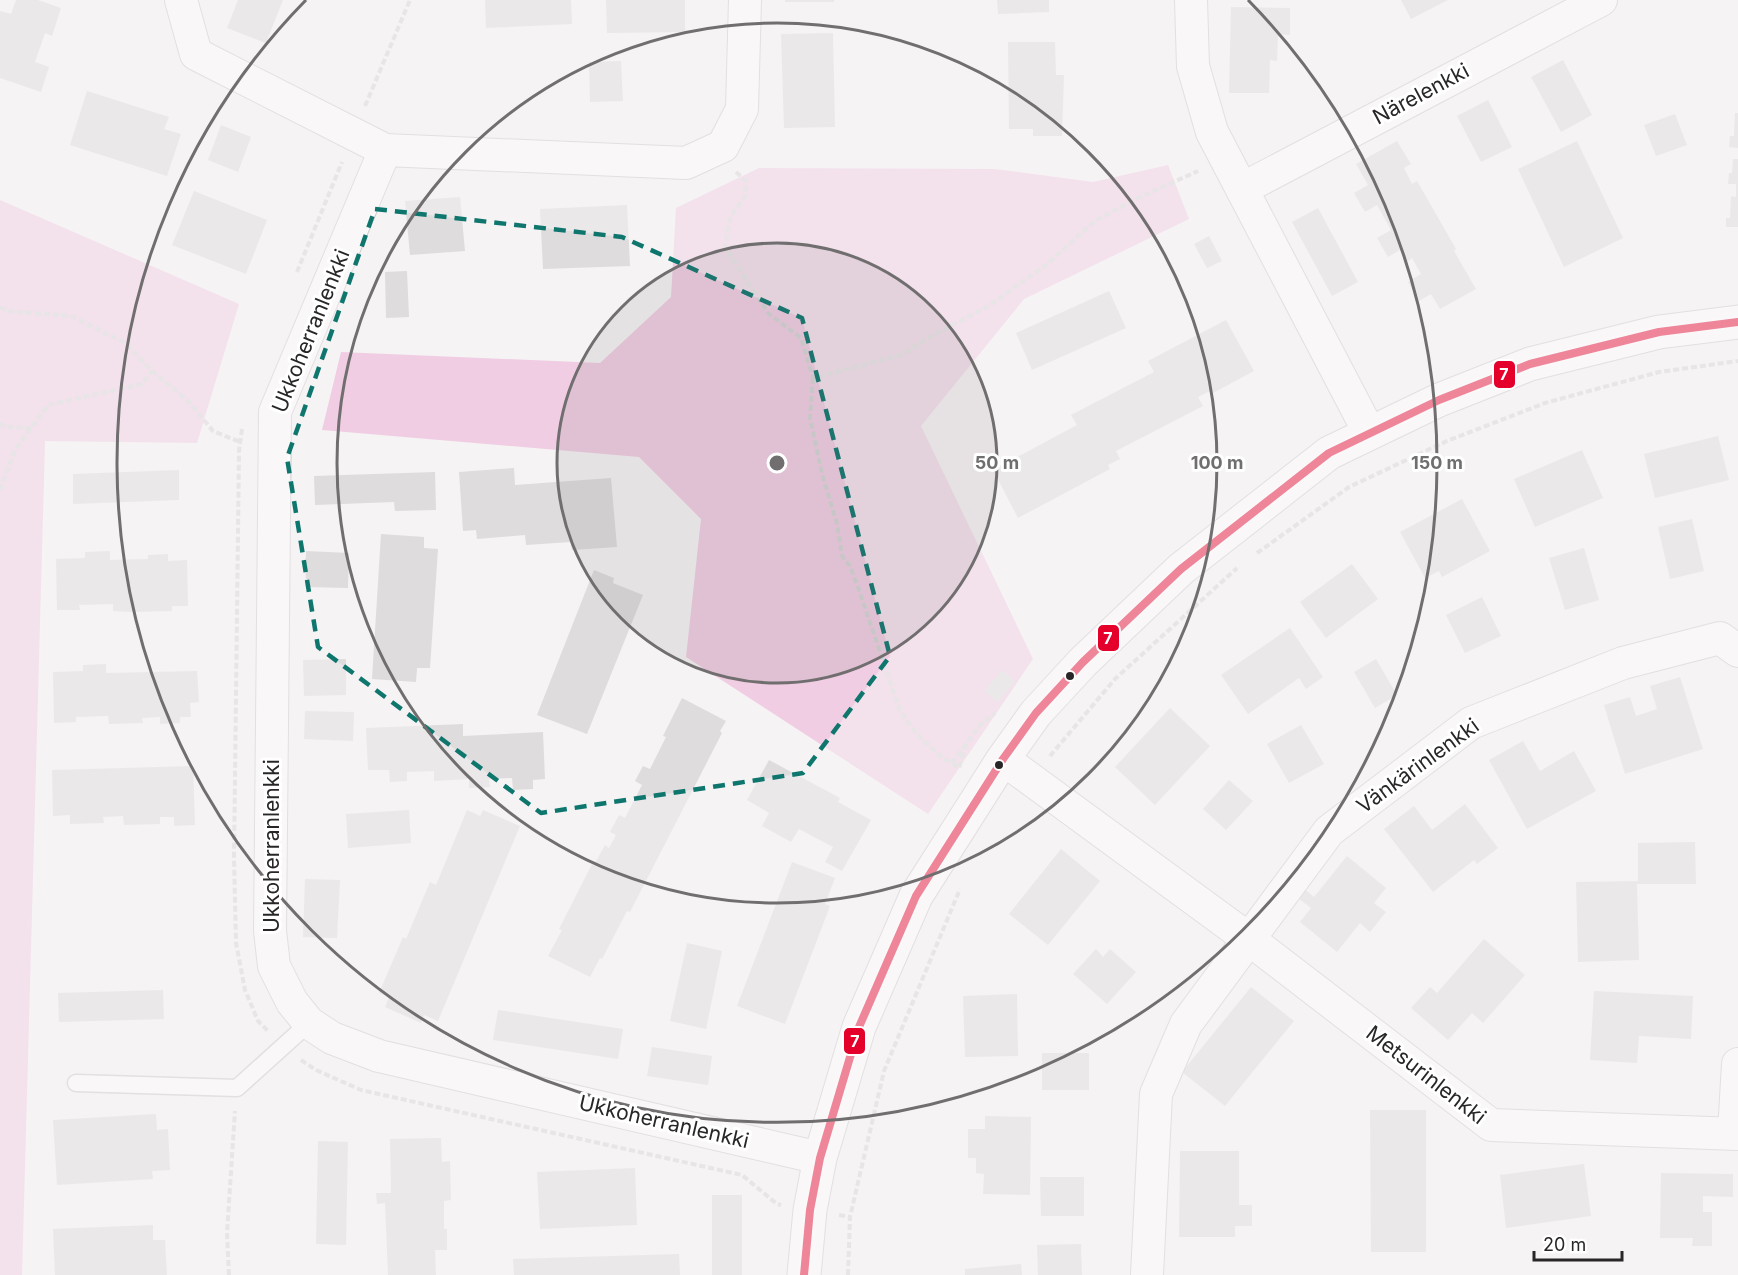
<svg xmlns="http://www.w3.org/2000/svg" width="1738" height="1275" font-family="Inter,sans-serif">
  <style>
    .forest { fill: #f0cde2 }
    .building { fill: #dedcdd }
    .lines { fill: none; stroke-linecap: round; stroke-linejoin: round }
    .service-casing { stroke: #cbc9ca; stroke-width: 19 }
    .minor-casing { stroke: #cbc9ca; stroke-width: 34 }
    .tertiary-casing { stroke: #cbc9ca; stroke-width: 35 }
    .path { stroke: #d4d4d4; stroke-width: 4; stroke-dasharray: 6 3; stroke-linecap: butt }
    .service { stroke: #fefdfd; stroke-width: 16 }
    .minor { stroke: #fefdfd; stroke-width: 32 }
    .tertiary { stroke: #fefdfd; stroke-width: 33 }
    .bus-1-casing { stroke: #fff; stroke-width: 12 }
    .bus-1 { stroke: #e4002b; stroke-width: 8 }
    .marked { fill: none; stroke: #0f766e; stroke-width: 4.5; stroke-dasharray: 12 8; stroke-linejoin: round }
    .ring { fill: none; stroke: #706e6f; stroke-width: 3 }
    .bus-dot { fill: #282627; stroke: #fff; stroke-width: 2 }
    .labels { text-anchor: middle; stroke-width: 6; stroke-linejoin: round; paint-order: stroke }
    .street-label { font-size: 21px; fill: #282627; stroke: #fff }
    .centre { fill: #706e6f; stroke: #fff; stroke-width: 3 }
    .ring-label { font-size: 18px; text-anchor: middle; font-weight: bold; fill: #706e6f; stroke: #fff; stroke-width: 6; stroke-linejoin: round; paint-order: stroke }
    .line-badge { stroke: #fff; stroke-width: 2 }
    .badge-label { font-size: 16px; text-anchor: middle; font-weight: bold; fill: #fff }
  </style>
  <rect width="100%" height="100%" fill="#f5f3f4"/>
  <path class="forest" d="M1168,165L1189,219L1024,299L921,426L1033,659L928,814L686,657L701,519L639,457L322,430L341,352L600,363L671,297L676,208L759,168L995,169L1093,182Z
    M0,200L239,304L197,443L45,441L22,1275H0Z"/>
  <path class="building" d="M16,0H38L61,8L52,36L45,33L35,62L49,67L41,92L0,78V11L11,14Z
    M238,0H283L266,43L227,28Z
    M485,0H571L572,24L486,28Z
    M606,0H685V32L607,33Z
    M785,0H834V2H785Z
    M997,0H1049V12L998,14Z
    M1401,0H1448L1411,19Z
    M1231,7L1290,8V35L1278,34L1277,61L1270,60L1269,93H1229Z
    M833,33L835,127L784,128L781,34Z
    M1008,42H1055L1056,75H1064L1062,136H1033V129H1009Z
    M1563,60L1592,115L1561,132L1531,77Z
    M621,61L623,101L590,102L589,62Z
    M87,91L169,117L164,129L181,134L167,176L70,145Z
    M1488,100L1512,147L1481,162L1457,116Z
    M1735,113H1738V148L1729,147L1730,136H1734Z
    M1675,114L1687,145L1656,156L1644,125Z
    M221,125L251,137L238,172L208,160Z
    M1397,141L1411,164L1404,168L1412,184L1417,181L1456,249L1454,251L1476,289L1440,309L1431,294L1419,301L1408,282L1421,274L1412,258L1407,262L1400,250L1388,257L1377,238L1391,230L1377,205L1365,212L1354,193L1368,185L1356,164Z
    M1577,141L1623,238L1564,267L1518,169Z
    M1733,159H1738V227H1726V218H1730L1731,196L1736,197V184H1728L1729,173H1732Z
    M194,191L267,220L246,274L172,245Z
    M460,197L465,251L410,255L405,201Z
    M627,205L630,266L543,269L540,209Z
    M1318,208L1358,282L1332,296L1292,222Z
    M1209,236L1222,261L1207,268L1194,244Z
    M407,271L409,317L386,318L385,272Z
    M1109,291L1126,328L1032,370L1016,333Z
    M1226,320L1254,371L1213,393L1212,390L1198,397L1203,406L1116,451L1120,459L1108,465L1110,469L1018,518L993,470L1077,425L1071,415L1154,372L1148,361Z
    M1718,436L1729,480L1655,498L1644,454Z
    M1582,450L1603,498L1535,527L1514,479Z
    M514,468L515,485L611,478L617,547L572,550L571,542L526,545L525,535L477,539L476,530L463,531L459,472Z
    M179,470V500L73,504V474Z
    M435,472L436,510L395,511L394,502L315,505L314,476Z
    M1462,499L1490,551L1442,577L1439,571L1425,578L1400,532Z
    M1692,519L1704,571L1670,579L1658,527Z
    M381,534L424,537V548L438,549L430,668H417L416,682L372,679Z
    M1584,548L1599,600L1565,610L1549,558Z
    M110,551V560L148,559V555L168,554V561L187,560L188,606H172V611L135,612L113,611V604L79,605L80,610H57L56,559L85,558V552Z
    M306,551L349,553L348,588L305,587Z
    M1352,564L1378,599L1326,638L1300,602Z
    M594,570L614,578L613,583L643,595L587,734L537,715Z
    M1482,597L1501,636L1465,653L1446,615Z
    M1290,628L1323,677L1306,689L1299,678L1248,714L1221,675Z
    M346,659V695L304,696L303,660Z
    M1376,659L1397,695L1375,708L1354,672Z
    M106,664V673L197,671L199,702L190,703L191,717H180V723L160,724V717L142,718L143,723L109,724L108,716L76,717V722L54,723L53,672L83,671V665Z
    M1002,670L1015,681L998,702L984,691Z
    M1680,677L1703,749L1625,774L1604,705L1630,697L1636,716L1657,709L1650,686Z
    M682,698L726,721L720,731L722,733L630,912L627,911L602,959L600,958L590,977L548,956L562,930L559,929L592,864L594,865L605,845L609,848L616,835L610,832L619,815L625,818L642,785L635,781L643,766L650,769L666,737L663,736Z
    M1170,708L1210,746L1155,805L1115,767Z
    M305,711L354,712L353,741L304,739Z
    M463,724V736L543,732L545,779L533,780V789L513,790L512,778L489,779L490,787L469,788V779L434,781V771L407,772V781L390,782L389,770H368L366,728Z
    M1301,725L1324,764L1289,783L1267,744Z
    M1523,741L1540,771L1574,751L1596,791L1527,829L1489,760Z
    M769,760L840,798L838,802L871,820L842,871L825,862L833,847L799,829L791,842L762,826L769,813L747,800Z
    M193,766L195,825L174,826V817H160V824L124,825L123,816L103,817L104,823L70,824V815L53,816L52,770Z
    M1229,780L1253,801L1226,830L1203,809Z
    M1465,804L1498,848L1477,864L1474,860L1433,892L1384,829L1414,806L1432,830Z
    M409,810L411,843L348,848L346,814Z
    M467,810L480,816L483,810L520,826L438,1021L424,1015L421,1023L385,1007L389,997L379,993L403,937L406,939L430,882L436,885Z
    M1695,842L1696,884H1637L1639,960L1578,962L1576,882L1638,881V843Z
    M1061,849L1100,881L1048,945L1009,914Z
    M1347,856L1386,888L1374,903L1386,912L1370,932L1360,923L1337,952L1300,922L1311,908L1290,892L1297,883L1314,897Z
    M792,862L835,878L825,904L830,906L785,1024L737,1006Z
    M305,879L340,880L337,938L303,937Z
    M1484,939L1525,975L1483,1023L1472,1013L1448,1040L1411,1008L1430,987L1437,993Z
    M687,943L722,951L706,1029L670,1021Z
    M1096,949L1103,957L1110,949L1136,972L1107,1004L1073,974Z
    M1251,987L1294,1021L1225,1106L1182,1072Z
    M163,990L164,1019L59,1022L58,993Z
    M1594,991L1693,996L1691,1039L1639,1036L1637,1063L1590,1060Z
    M1017,994L1018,1056L965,1057L963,996Z
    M498,1010L623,1029L618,1059L493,1040Z
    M652,1047L712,1056L708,1085L647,1076Z
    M1042,1053H1089V1090H1042Z
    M1370,1110H1426V1252H1371Z
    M156,1114L157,1130L168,1129L170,1170L152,1171L153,1179L57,1185L53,1120Z
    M985,1116L1031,1117L1030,1195L983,1194L984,1174L976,1173V1158H968V1129H985Z
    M441,1138L442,1162L450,1161L451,1200L444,1201V1229H447V1250H435L436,1275H388L385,1203L377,1204L376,1193H391L390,1139Z
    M318,1141L348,1142L346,1245L316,1244Z
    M1180,1151H1239V1205H1252V1226H1235V1237H1179Z
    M1584,1164L1591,1216L1506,1228L1500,1175Z
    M635,1168L637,1225L540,1229L537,1172Z
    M1661,1173L1733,1174V1197L1703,1196V1212H1712V1246H1692L1693,1238H1660Z
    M1040,1177H1084V1216H1041Z
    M712,1195H742V1275H712Z
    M153,1225V1240H165L167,1275H55L53,1229Z
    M1081,1244L1082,1275H1038L1037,1245Z
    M679,1254L680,1275H514L513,1259Z
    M1021,1264L1022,1275H965V1269Z"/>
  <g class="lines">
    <defs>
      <path id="service" d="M76,1083L237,1088L309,1023"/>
      <path id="minor" d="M181,0L196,54L385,150L686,163L723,146L742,109L745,0
        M1191,0L1193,66L1212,132L1369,432
        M385,150L275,412L270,931L274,966L292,1002L309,1023L332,1038L379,1056L820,1158
        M1242,189L1601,0
        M1003,759L1250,940L1491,1125L1738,1134
        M1734,1133L1738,1064
        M1147,1275L1156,1094L1186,1024L1329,831L1471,723L1623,663L1720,638L1738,651"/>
      <path id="tertiary" d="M804,1275L810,1210L820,1158L859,1027L916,896L1003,759L1036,713L1083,662L1181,569L1329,453L1439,400L1530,364L1659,332L1738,322"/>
    </defs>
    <use href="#service" class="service-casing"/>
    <use href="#minor" class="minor-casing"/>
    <use href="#tertiary" class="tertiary-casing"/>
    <path class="path" d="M365,106L410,0
      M736,172L746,181L745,196L730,218L725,247L768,313L801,338L813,378L901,355L935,334L987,307L1046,265L1095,221L1134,200L1198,171
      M297,272L342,162
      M0,307L8,311L71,316L125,343L152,371L189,402L213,431L240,442
      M813,378L810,418L822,474L837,524L842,556L850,566L859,590L900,711L917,734L939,755L959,768L966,744
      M0,423L5,427L31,428
      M242,429L239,451L234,858L236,943L245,990L258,1021L268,1031
      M0,490L15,450L48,405L142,384L152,371
      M1257,553L1349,487L1447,441L1545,403L1659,372L1738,361
      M1050,756L1115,679L1237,568
      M952,763L981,724L995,713
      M301,1060L316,1070L361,1090L742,1175L777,1204L781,1205
      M839,1215L850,1217
      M229,1275L227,1233L235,1111
      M848,1275L850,1217L884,1071L960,889"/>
    <use href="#service" class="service"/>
    <use href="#minor" class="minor"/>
    <use href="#tertiary" class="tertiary"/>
    <defs>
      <path id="bus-1" d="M804,1275L810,1210L820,1158L859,1027L916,896L1003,759L1036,713L1083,662L1181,569L1329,453L1439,400L1530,364L1659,332L1738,322"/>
    </defs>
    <use href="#bus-1" class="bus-1-casing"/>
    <use href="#bus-1" class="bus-1"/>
  </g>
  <path d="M0 0H1738V1275H0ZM375,209L622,237L802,318L890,656L803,773L541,813L318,647L287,458Z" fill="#f5f3f4" fill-opacity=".55" fill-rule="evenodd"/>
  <path class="marked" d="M375,209L622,237L802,318L890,656L803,773L541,813L318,647L287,458Z"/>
  <circle cx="777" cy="463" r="220" fill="#706e6f" fill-opacity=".12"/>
  <g class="ring">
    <circle cx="777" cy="463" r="220"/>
    <circle cx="777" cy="463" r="440"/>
    <path d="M1248 0A660 660 0 1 1 306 0"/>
  </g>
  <g class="bus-dot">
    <circle cx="1070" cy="676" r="5"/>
    <circle cx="999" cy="765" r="5"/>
  </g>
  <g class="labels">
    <g class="street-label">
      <text transform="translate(1421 94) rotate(-28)" y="7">Närelenkki</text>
      <text transform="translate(311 331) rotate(-68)" y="7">Ukkoherranlenkki</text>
      <text transform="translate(1418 766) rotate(-36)" y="7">Vänkärinlenkki</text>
      <text transform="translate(272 846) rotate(-90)" y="7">Ukkoherranlenkki</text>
      <text transform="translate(1426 1075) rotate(38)" y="7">Metsurinlenkki</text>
      <text transform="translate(664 1122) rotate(13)" y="7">Ukkoherranlenkki</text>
    </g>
  </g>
  <circle cx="777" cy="463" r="9" class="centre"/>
  <g class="ring-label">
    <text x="997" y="469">50 m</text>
    <text x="1217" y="469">100 m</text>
    <text x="1437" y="469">150 m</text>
  </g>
  <g class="line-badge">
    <rect x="1493" y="360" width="23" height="29" rx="6" fill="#e4002b"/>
    <rect x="1097" y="624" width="23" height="28" rx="6" fill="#e4002b"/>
    <rect x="843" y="1027" width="23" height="28" rx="6" fill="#e4002b"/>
  </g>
  <g class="badge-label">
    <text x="1504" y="380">7</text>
    <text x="1108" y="644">7</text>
    <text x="855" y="1047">7</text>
  </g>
  <path d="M1534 1251v9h88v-9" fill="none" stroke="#282627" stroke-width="3"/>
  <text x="1543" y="1251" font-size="18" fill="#282627" stroke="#ffffff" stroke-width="4.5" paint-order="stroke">20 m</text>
</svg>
